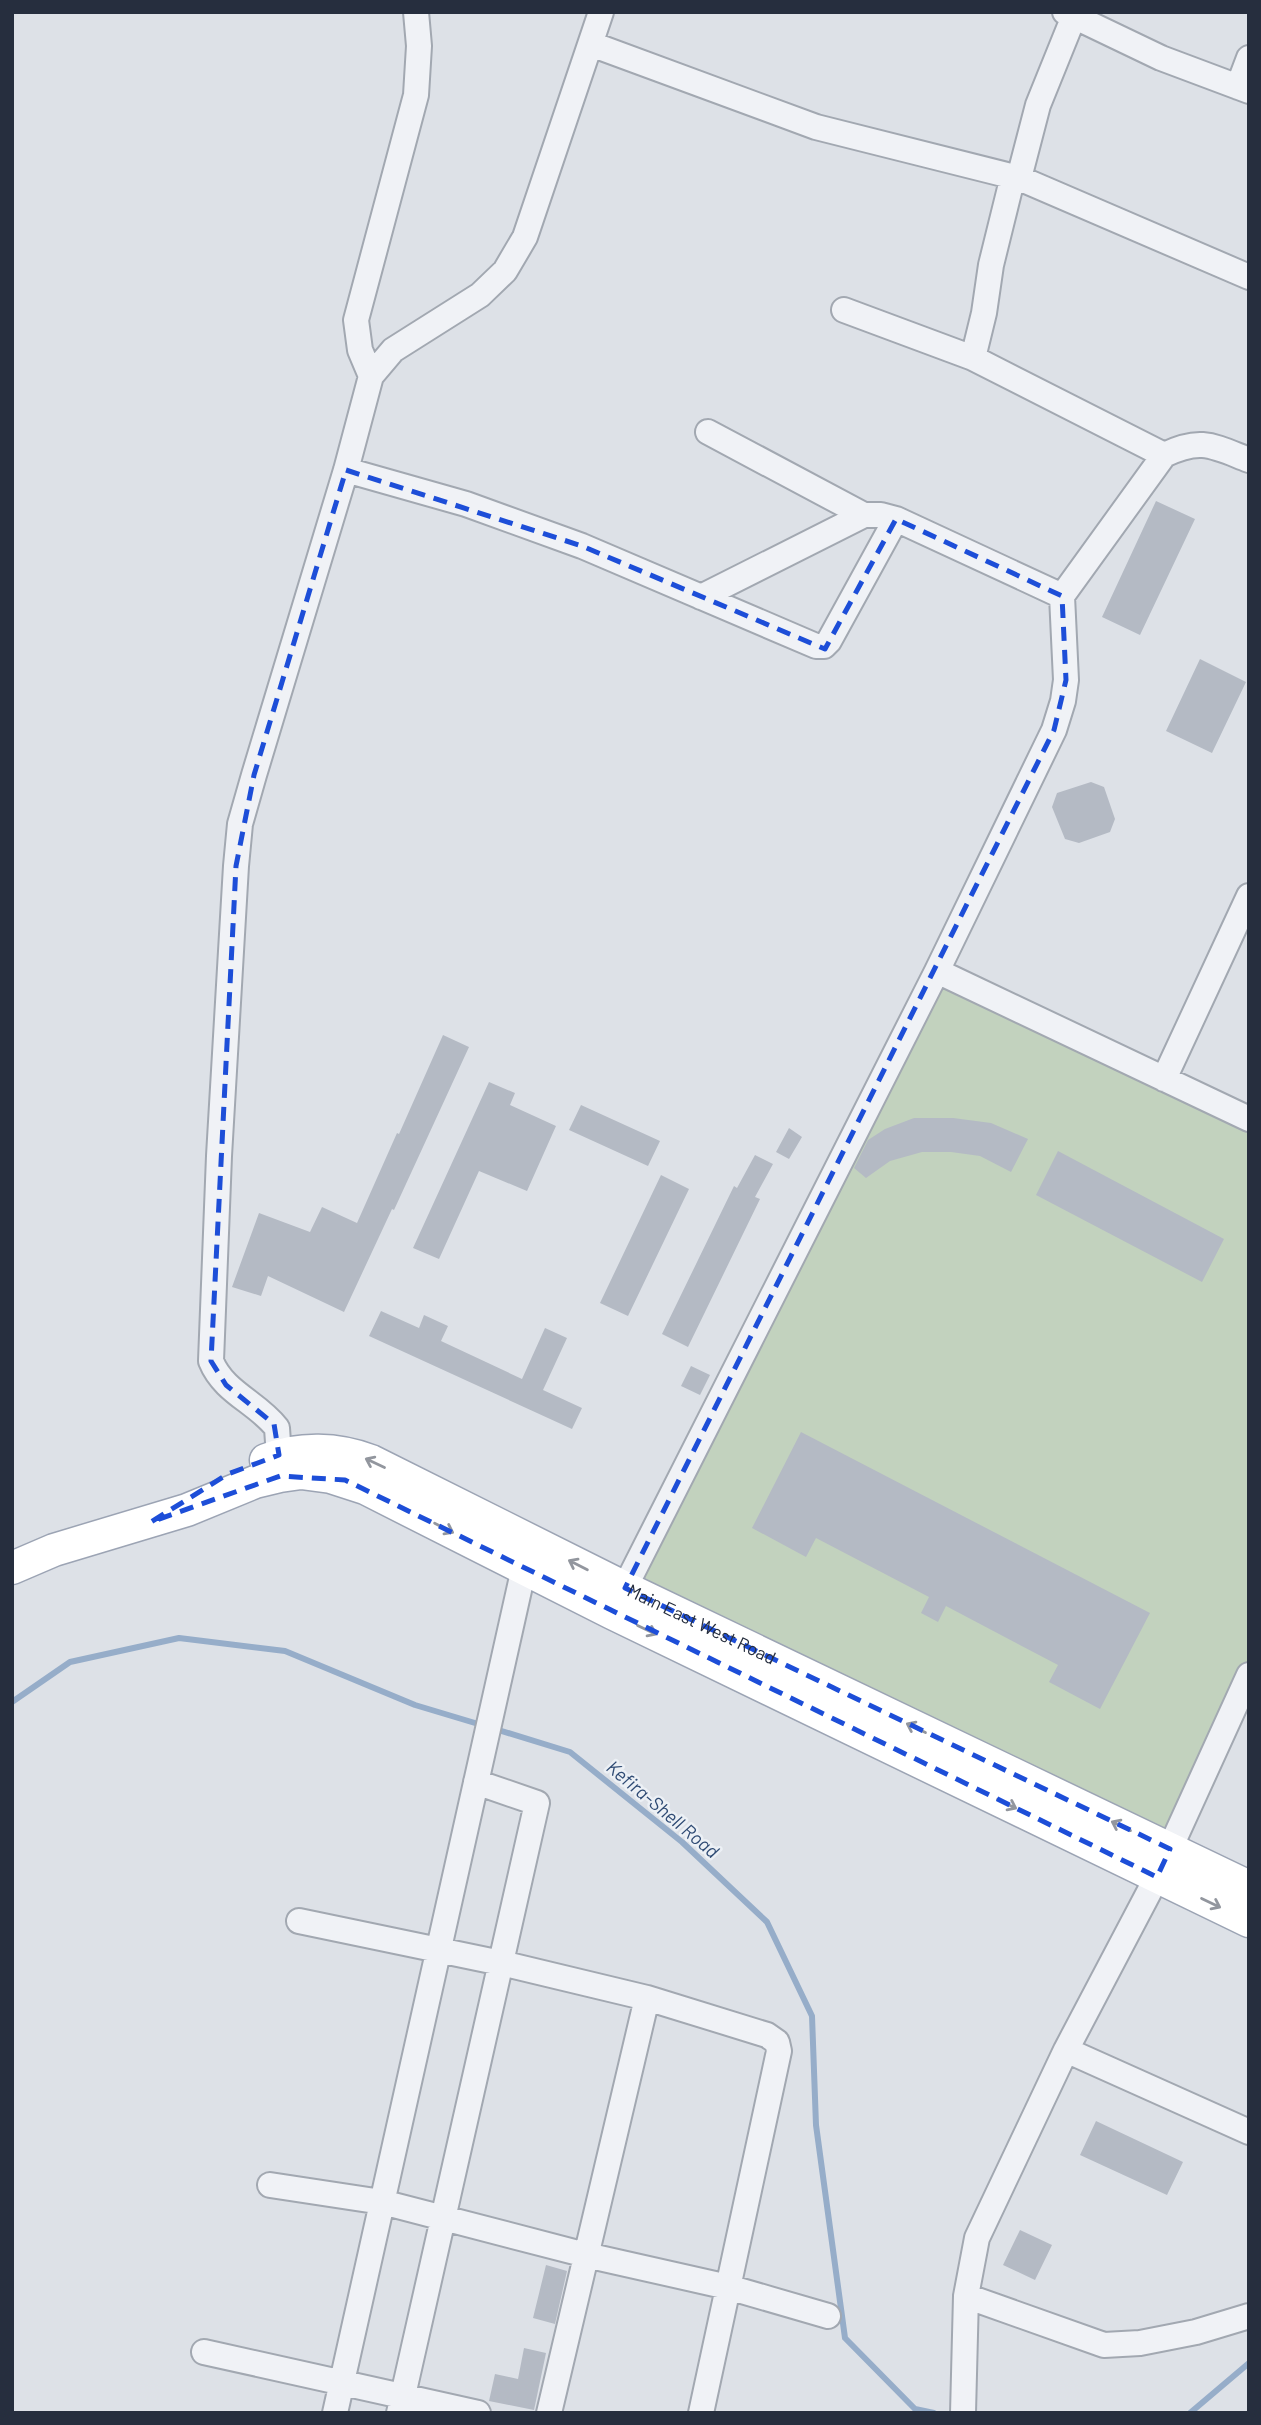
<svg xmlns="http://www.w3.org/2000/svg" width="1261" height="2425" font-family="Barlow,sans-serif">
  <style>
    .green { fill: #c2d2be }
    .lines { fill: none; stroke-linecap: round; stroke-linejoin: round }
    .stream { stroke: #96adc9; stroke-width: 6 }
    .building { fill: #b4bac4 }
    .minor-casing { stroke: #a2a8b1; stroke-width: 28 }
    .major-casing { stroke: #9ca4b4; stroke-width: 35 }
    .minor { stroke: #f0f2f6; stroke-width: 24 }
    .major { stroke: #fff; stroke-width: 32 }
    .oneway { stroke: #92969e }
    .marked { fill: none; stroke: #1d4ed8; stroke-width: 5; stroke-dasharray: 14 9; stroke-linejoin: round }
    .labels { text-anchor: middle; stroke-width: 5; stroke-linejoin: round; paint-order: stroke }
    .street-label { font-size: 18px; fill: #262e3e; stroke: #ecf0f5 }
    .water-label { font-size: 19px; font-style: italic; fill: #2f4b74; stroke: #ecf0f5 }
  </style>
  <rect width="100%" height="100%" fill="#dde1e7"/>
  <path class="green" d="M937,971L1249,1119V1675L1170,1849L625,1588Z"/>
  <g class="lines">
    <path class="stream" d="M12,1702L70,1662L179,1638L285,1651L415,1705L485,1726
      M495,1729L570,1752L682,1842L767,1922L812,2016L816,2125L845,2338L915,2409L934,2413
      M1190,2413L1249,2363"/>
  </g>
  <path class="building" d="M1156,501L1195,519L1140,635L1102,617Z
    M1200,659L1246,682L1212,753L1166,731Z
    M1091,782L1104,787L1115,819L1110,832L1079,843L1065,839L1052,807L1057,793Z
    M443,1035L469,1047L394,1210L392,1209L344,1312L268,1276L261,1296L232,1287L259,1213L310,1232L322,1207L357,1223L397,1133L399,1134Z
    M489,1082L515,1093L510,1105L556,1126L527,1191L479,1171L439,1259L413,1248Z
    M581,1105L660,1141L648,1166L569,1130Z
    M914,1118H953L991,1123L1028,1139L1011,1172L980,1156L951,1152H922L890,1161L866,1178L854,1168L868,1140L885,1129Z
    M789,1128L802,1137L789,1159L776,1152Z
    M1058,1151L1224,1239L1202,1282L1036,1195Z
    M755,1155L773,1164L755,1197L760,1199L688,1347L662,1334L734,1186L737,1188Z
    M661,1175L689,1189L628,1316L600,1303Z
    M381,1311L419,1328L424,1315L448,1326L441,1341L522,1379L545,1328L567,1338L543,1390L582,1408L572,1429L369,1336Z
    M691,1366L710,1375L700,1395L681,1386Z
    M801,1432L1150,1613L1100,1709L1049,1682L1058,1665L946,1606L938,1622L921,1613L929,1597L816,1538L806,1557L752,1528Z
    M1096,2121L1183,2162L1167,2195L1080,2155Z
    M1020,2230L1052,2245L1035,2280L1003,2265Z
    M546,2265L567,2271L555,2324L533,2318Z
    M524,2348L546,2353L534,2410L489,2401L495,2374L518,2379Z"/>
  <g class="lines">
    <defs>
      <path id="minor" d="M1065,12L1161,58L1249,91
        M591,44L816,127L1019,178L1249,277
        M1238,87L1249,58
        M1019,178L1038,105L1074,16
        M844,310L973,358L1164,455
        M973,358L984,313L991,265L1013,176
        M371,376L360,350L356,320L416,95L419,46L416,12
        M708,432L864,515H881L896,519L1062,596
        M346,470L466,504L582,546L816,646H824L829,641L896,519
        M701,597L864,515
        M937,971L1249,1119
        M1164,1079L1249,896
        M280,1471L277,1428C257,1402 224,1393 211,1361L219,1156L236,866L240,824L254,775L346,470L371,376L393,350L480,295L505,271L525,237L601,12
        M617,1603L937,971L1054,730L1063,701L1066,680L1062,596L1164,455C1201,437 1213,446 1249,460
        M299,1921L501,1963L647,1998L767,2035L777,2042L779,2051L701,2413
        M1066,2050L1249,2132
        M270,2185L382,2202L586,2255L728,2287L828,2316
        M966,2296L1104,2345L1140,2343L1196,2332L1249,2316
        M204,2352L478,2413
        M335,2413L524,1568L531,1554
        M399,2413L537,1803L476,1782
        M549,2413L647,1998
        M963,2413L966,2296L977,2238L1066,2050L1157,1877L1249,1675"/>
      <g id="major">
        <path id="s1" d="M266,1460C300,1447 337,1448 371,1461L625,1588L1249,1887"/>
        <path d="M12,1568L54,1550L187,1510L255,1482L280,1476L301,1473L331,1477L365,1488L612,1613L1249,1921"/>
      </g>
    </defs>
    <use href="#minor" class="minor-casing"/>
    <use href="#major" class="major-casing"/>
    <use href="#minor" class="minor"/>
    <use href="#major" class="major"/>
  </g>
  <defs><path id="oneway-shaft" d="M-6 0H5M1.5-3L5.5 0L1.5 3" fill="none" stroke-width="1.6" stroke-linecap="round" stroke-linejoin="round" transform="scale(1.75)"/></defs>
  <g class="oneway">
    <use href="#oneway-shaft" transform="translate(375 1463) rotate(-155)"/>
    <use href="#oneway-shaft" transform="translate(444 1528) rotate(27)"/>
    <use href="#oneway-shaft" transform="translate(578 1565) rotate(-153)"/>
    <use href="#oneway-shaft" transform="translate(647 1630) rotate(26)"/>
    <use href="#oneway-shaft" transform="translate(916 1728) rotate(-154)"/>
    <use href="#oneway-shaft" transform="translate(1007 1804) rotate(26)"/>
    <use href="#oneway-shaft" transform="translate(1121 1826) rotate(-154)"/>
    <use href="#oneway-shaft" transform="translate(1211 1903) rotate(26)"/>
  </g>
  <path class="marked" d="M346,470L582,546L825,649L896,519L1062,596L1066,680L1054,730L625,1588L1170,1849L1157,1877L345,1480L280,1476L151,1522L228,1474L279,1455L274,1424L226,1385L211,1361L236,866L254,775Z"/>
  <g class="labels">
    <g class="street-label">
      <text dy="6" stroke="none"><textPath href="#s1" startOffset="476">Main East West Road</textPath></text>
    </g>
    <g class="water-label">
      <text transform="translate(663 1809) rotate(40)" y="7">Kefira-Shell Road</text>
    </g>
  </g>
  <rect width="1261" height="2425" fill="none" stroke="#262e3e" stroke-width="28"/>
</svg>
